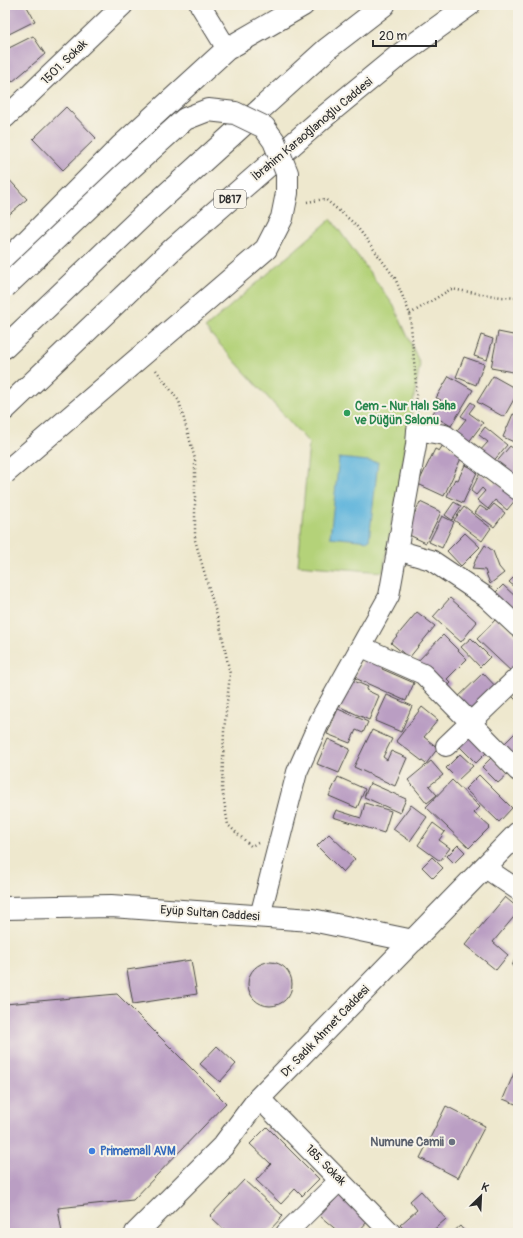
<svg xmlns="http://www.w3.org/2000/svg" width="523" height="1238" font-family="Pangolin,sans-serif">
  <style>
    .green { fill: #b4d279; stroke: #707e52 }
    .water { fill: #60b5dc; stroke: #467084 }
    .building { fill: #ba9ec3 }
    .lines { fill: none; stroke-linecap: round; stroke-linejoin: round }
    .minor-casing { stroke: #484743; stroke-width: 22 }
    .tertiary-casing { stroke: #484743; stroke-width: 24 }
    .primary-casing { stroke: #484743; stroke-width: 24 }
    .trunk-casing { stroke: #484743; stroke-width: 24 }
    .path { stroke: #484743; stroke-width: 2.5; stroke-dasharray: 1 3; stroke-linecap: butt }
    .minor { stroke: #fff; stroke-width: 20 }
    .tertiary { stroke: #fff; stroke-width: 22 }
    .primary { stroke: #fff; stroke-width: 22 }
    .trunk { stroke: #fff; stroke-width: 22 }
    .primary-bridge-casing { stroke: #484743; stroke-width: 24; stroke-linecap: butt }
    .primary-bridge { stroke: #fff; stroke-width: 22 }
    .leisure-dot { fill: #2e9e5b; stroke: #f7f3e8; stroke-width: 1.5 }
    .worship-dot { fill: #6b7280; stroke: #f7f3e8; stroke-width: 1.5 }
    .shop-dot { fill: #3f7fe0; stroke: #f7f3e8; stroke-width: 1.5 }
    .labels { text-anchor: middle; stroke-width: 4; stroke-linejoin: round; paint-order: stroke }
    .shield { fill: #f7f3e8; stroke: #686764; stroke-width: 1 }
    .shield-label { font-size: 11px; font-weight: bold; fill: #2b2b2b }
    .street-label { font-size: 12px; fill: #2b2b2b; stroke: #f7f3e8 }
    .leisure-label { font-size: 12px; font-weight: bold; fill: #27864d; stroke: #f7f3e8; text-anchor: start }
    .worship-label { font-size: 12px; font-weight: bold; fill: #5b616d; stroke: #f7f3e8; text-anchor: end }
    .shop-label { font-size: 12px; font-weight: bold; fill: #366cbe; stroke: #f7f3e8; text-anchor: start }
  </style>
  <rect width="100%" height="100%" fill="#f7f3e8"/>
  <filter id="ink" filterUnits="userSpaceOnUse"><feTurbulence type="fractalNoise" baseFrequency=".025" numOctaves="2"/><feDisplacementMap in="SourceGraphic" scale="8" xChannelSelector="R" yChannelSelector="G"/><feConvolveMatrix kernelMatrix="1 2 1 2 8 2 1 2 1" color-interpolation-filters="sRGB"/></filter>
  <filter id="wash" filterUnits="userSpaceOnUse"><feTurbulence type="fractalNoise" baseFrequency=".012" numOctaves="4" result="noise"/><feDisplacementMap in="SourceGraphic" scale="16" xChannelSelector="R" yChannelSelector="G"/><feGaussianBlur stdDeviation="0.9" result="paint"/><feColorMatrix in="noise" values="0 0 0 0 0 0 0 0 0 0 0 0 0 0 0 0 0 1.4 0 .05"/><feComposite in="paint" operator="in"/></filter>
  <g filter="url(#wash)">
    <rect width="100%" height="100%" fill="#eee8ce"/>
    <path class="green" d="M331,219L394,306L420,364L383,572L298,565L309,443L205,328Z"/>
    <path class="water" d="M339,458L378,462L369,541L330,537Z"/>
    <g id="blocks">
      <path class="building" d="M5,5H26L35,21L5,36Z
        M33,36L45,54L12,82L5,68V50Z
        M66,107L96,138L63,170L33,139Z
        M5,175L27,199L5,218Z
        M498,332L518,336V373L491,368Z
        M481,335L493,339L487,360L474,356Z
        M464,357L484,364L476,385L456,377Z
        M449,376L473,390L451,426L432,415L441,400L436,398Z
        M493,376L518,390V392L504,417L477,402Z
        M471,402L475,405L469,413L483,423L465,447L452,437L466,419L461,416Z
        M513,414L518,416V439L516,443L503,437Z
        M485,427L507,445L491,464L478,453L488,442L479,435Z
        M443,445L463,454L444,496L418,484L435,449L439,451Z
        M510,446L518,452V479L494,465Z
        M465,465L478,470L463,503L447,496L455,479L458,480Z
        M480,473L494,485L496,482L516,499L507,510L495,500L488,509L477,500L485,491L482,488L476,495L471,491Z
        M420,502L441,512L426,543L405,533Z
        M454,502L461,506L452,520L445,515Z
        M494,504L505,513L494,527L475,513L480,506L488,511Z
        M464,507L491,528L482,541L454,520Z
        M442,516L454,522L442,548L429,542Z
        M465,533L480,547L461,566L447,551Z
        M485,545L493,551L499,567L504,573L490,584L485,570L472,569L476,559Z
        M517,574L518,575V590L509,582Z
        M503,585L518,599V618L493,595Z
        M450,598L477,622L461,642L433,617Z
        M417,612L435,626L409,658L391,643Z
        M496,619L518,639V669L514,674L477,639Z
        M443,635L467,659L447,679L451,683L443,691L415,664Z
        M471,638L490,657L480,667L461,647Z
        M366,655L384,663L382,669L414,683L406,701L355,678Z
        M483,673L499,690L469,717L454,701Z
        M352,680L368,687L366,690L379,696L369,720L336,705L342,690L347,692Z
        M518,683V702L508,692Z
        M387,695L412,706L401,732L375,721Z
        M422,707L438,720L424,737L438,748L426,764L396,741Z
        M338,709L368,722L363,733L356,730L350,743L327,734Z
        M372,730L392,739L383,757L387,760L391,751L407,758L395,786L354,767Z
        M474,731L491,748L476,763L459,746Z
        M515,733L518,735V766L500,748Z
        M328,739L350,749L339,773L317,764Z
        M460,754L473,766L458,780L446,768Z
        M492,757L508,774L498,783L482,767Z
        M431,761L443,775L429,786L437,795L427,803L408,780Z
        M479,775L512,808L499,822L465,789Z
        M338,777L365,789L357,808L329,796Z
        M452,780L480,807L474,813L490,827L469,848L426,807Z
        M370,783L406,799L400,813L364,797Z
        M365,803L391,811L384,833L333,817L336,810L361,818Z
        M411,805L427,817L410,841L393,829Z
        M433,823L445,832L439,840L450,848L440,861L418,845Z
        M329,834L355,859L343,872L317,846Z
        M458,845L465,852L454,863L447,856Z
        M432,857L443,868L433,878L422,867Z
        M505,897L518,908V912L493,942L508,955L496,970L465,945Z
        M518,952V968L512,966Z
        M191,960L197,994L133,1004L127,970Z
        M248 984a22 22 0 1 1 44 0a22 22 0 1 1-44 0Z
        M117,994L226,1103L133,1200L58,1208L62,1233H5V1004Z
        M217,1046L236,1064L220,1082L200,1064Z
        M514,1073L518,1075V1105L503,1099Z
        M446,1106L485,1126L458,1178L420,1158Z
        M267,1127L319,1179L302,1196L295,1189L281,1204L256,1180L271,1164L250,1144Z
        M244,1180L283,1216L267,1233H228L210,1216Z
        M421,1191L446,1219L430,1233H408L400,1225L417,1210L410,1201Z
        M339,1195L368,1221L357,1233H340L320,1216Z
        M460,1226L466,1233H452Z"/>
    </g>
  </g>
  <g filter="url(#ink)">
    <use href="#blocks" fill-opacity="0" stroke="#484743" stroke-width="1"/>
    <g class="lines">
      <defs>
        <path id="minor" d="M200,5L227,49
          M5,118L123,5
          M397,550L431,560L486,597L518,627
          M362,647L423,674L518,771
          M446,746L518,677
          M484,867L518,890
          M260,916L297,772L322,716L389,596L416,445L417,430L445,435L518,490
          M259,1098L391,1233
          M286,1233L340,1180"/>
        <path id="tertiary" d="M5,908L111,906L312,920L413,941
          M136,1233L223,1146L259,1098L518,833"/>
        <path id="primary" d="M5,263L122,145L227,49L303,5"/>
        <path id="trunk" d="M5,347L148,211L327,49L384,5
          M5,409L176,246L325,116L398,56L469,5"/>
      </defs>
      <use href="#minor" class="minor-casing"/>
      <use href="#tertiary" class="tertiary-casing"/>
      <use href="#primary" class="primary-casing"/>
      <use href="#trunk" class="trunk-casing"/>
      <path class="path" d="M307,202L325,199L355,224L395,278L410,314L416,384L417,411
        M410,314L451,289L501,297L518,298
        M156,370L179,401L195,459V540L221,630L230,674L224,731L222,789L228,825L251,846L258,843"/>
      <use href="#minor" class="minor"/>
      <use href="#tertiary" class="tertiary"/>
      <use href="#primary" class="primary"/>
      <use href="#trunk" class="trunk"/>
      <defs>
        <path id="primary-bridge" d="M5,287L123,175L185,119L208,110L235,113L264,127L274,141L287,173V193L282,218L266,249L5,473"/>
      </defs>
      <use href="#primary-bridge" class="primary-bridge-casing"/>
      <use href="#primary-bridge" class="primary-bridge"/>
    </g>
  </g>
  <circle class="leisure-dot" cx="347" cy="413" r="4"/>
  <circle class="worship-dot" cx="452" cy="1142" r="4"/>
  <circle class="shop-dot" cx="92" cy="1151" r="4"/>
  <g class="labels">
    <rect class="shield" x="214" y="190" width="32" height="18" rx="3"/>
    <g class="shield-label">
      <text x="230" y="203">D817</text>
    </g>
    <g class="street-label">
      <text transform="translate(64 62) rotate(-44)" y="4">1501. Sokak</text>
      <text transform="translate(312 129) rotate(-40)" y="4">İbrahim Karaoğlanoğlu Caddesi</text>
      <text transform="translate(210 913) rotate(4)" y="4">Eyüp Sultan Caddesi</text>
      <text transform="translate(325 1031) rotate(-46)" y="4">Dr. Sadık Ahmet Caddesi</text>
      <text transform="translate(326 1165) rotate(45)" y="4">185. Sokak</text>
    </g>
    <g class="leisure-label">
      <text x="355" y="410">Cem - Nur Halı Saha<tspan x="355" dy="14">ve Düğün Salonu</tspan></text>
    </g>
    <g class="worship-label">
      <text x="444" y="1146">Numune Camii</text>
    </g>
    <g class="shop-label">
      <text x="100" y="1155">Primemall AVM</text>
    </g>
  </g>
  <rect width="523" height="1238" fill="none" stroke="#f7f3e8" stroke-width="20"/>
  <g transform="translate(481 1196) rotate(24)" stroke="#f7f3e8" stroke-width="3" paint-order="stroke">
  <path d="M0-3L7 15L0 10L-7 15Z" fill="#2b2b2b"/>
  <text y="-6" font-size="11" font-weight="bold" text-anchor="middle" fill="#2b2b2b">K</text>
  </g>
  <path d="M373 40v6h63v-6" fill="none" stroke="#2b2b2b" stroke-width="2"/>
  <text x="379" y="40" font-size="12" fill="#2b2b2b" stroke="#f7f3e8" stroke-width="3" paint-order="stroke">20 m</text>
</svg>
